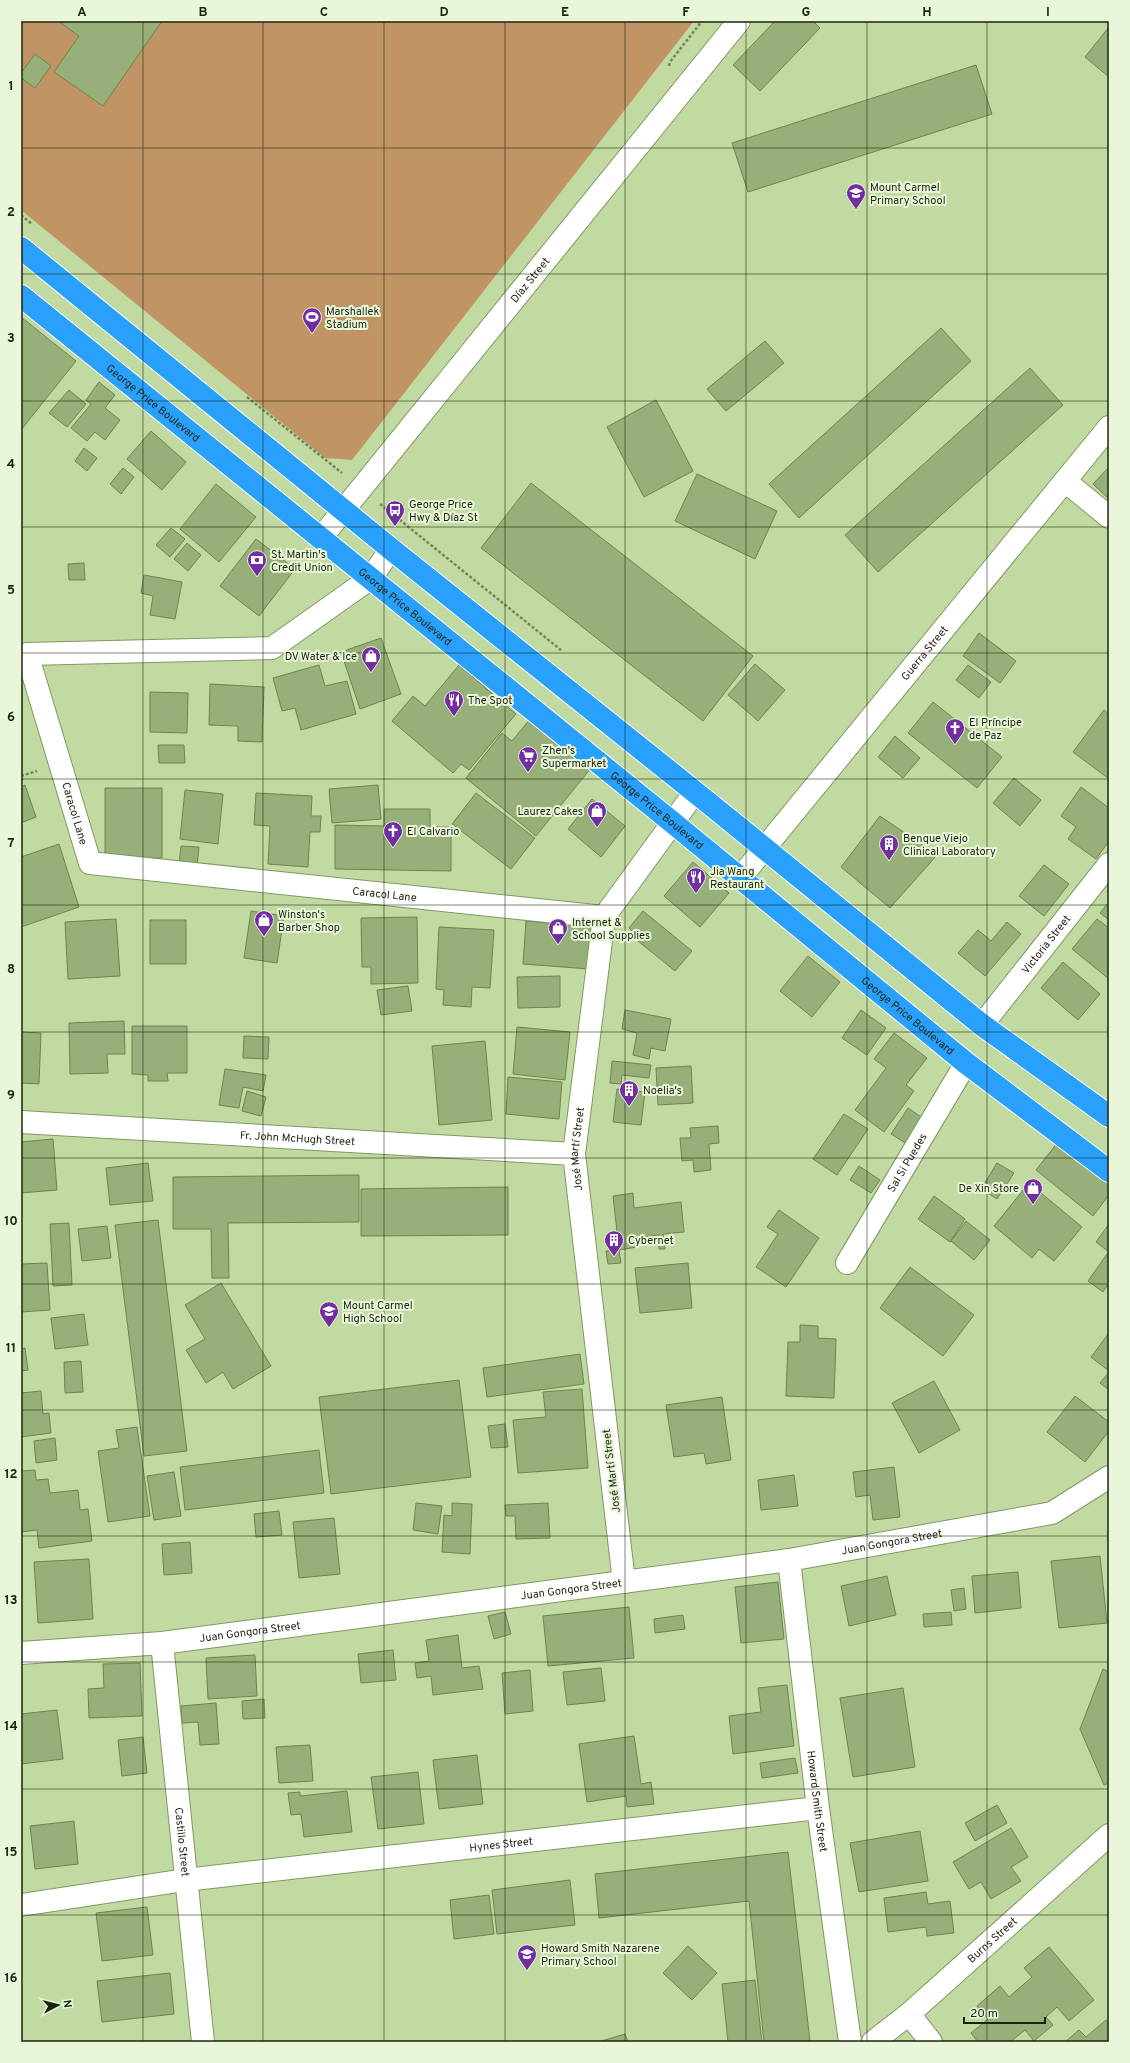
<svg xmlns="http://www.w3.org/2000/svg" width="1130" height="2063" font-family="Overpass,sans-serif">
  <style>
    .green { fill: #c09465 }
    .building { fill: #97af78; stroke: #6d844e }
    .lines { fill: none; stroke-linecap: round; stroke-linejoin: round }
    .minor-casing { stroke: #819862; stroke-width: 24 }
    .highway-casing { stroke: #fff; stroke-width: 24 }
    .path { stroke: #75865d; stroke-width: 2.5; stroke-dasharray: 3 2; stroke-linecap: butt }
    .minor { stroke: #fff; stroke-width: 22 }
    .highway { stroke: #29a0fc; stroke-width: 22 }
    .grid { fill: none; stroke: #1a230d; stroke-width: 1; stroke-opacity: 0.55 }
    .labels { text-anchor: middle; stroke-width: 4; stroke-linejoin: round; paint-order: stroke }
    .poi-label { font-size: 11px; fill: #1a230d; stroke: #e9f6d9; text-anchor: start }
    .street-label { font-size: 11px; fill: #1a230d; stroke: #e9f6d9 }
    .neatline { fill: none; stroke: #1a230d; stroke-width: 1.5 }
    .grid-label { font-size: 13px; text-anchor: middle; font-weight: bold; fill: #1a230d }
  </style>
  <rect width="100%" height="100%" fill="#c1daa1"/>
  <path class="green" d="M21,21H694L352,460L325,458L21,210Z"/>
  <path class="building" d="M58,21H162L103,106L54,72L79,36Z
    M775,21H813L820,28L760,91L733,65Z
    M1109,27V77L1085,57Z
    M35,54L51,66L35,88L21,78V73Z
    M976,65L992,114L748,192L732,143Z
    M21,317L76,361L21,430Z
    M941,328L971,361L799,518L769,484Z
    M765,341L784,363L726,411L707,389Z
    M1030,368L1063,405L878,572L845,535Z
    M99,382L115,395L105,408L120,420L105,440L95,432L87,441L71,428L91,404L86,400Z
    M69,390L86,404L67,427L49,413Z
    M656,400L693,471L644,497L607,427Z
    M151,431L186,462L162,490L127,459Z
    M84,448L97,458L87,471L75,461Z
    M1109,467V499L1093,484Z
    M123,468L134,477L121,494L110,484Z
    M697,474L777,511L755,559L675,521Z
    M531,483L753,656L703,721L481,548Z
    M216,484L256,517L219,562L180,529Z
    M171,528L185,539L170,557L156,545Z
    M256,539L295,569L259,616L220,586Z
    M187,543L201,555L188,571L174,559Z
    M84,563L85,580H69L68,564Z
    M144,575L182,582L175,619L150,615L153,596L141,593Z
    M979,633L1016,661L1000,683L963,656Z
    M381,638L401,694L360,709L341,652Z
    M755,664L785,690L758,721L728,695Z
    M319,665L325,686L347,681L356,714L301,730L295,708L282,711L273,678Z
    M459,665L516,714L469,770L461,764L453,773L392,721L413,696L425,706Z
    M968,665L991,682L979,698L956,680Z
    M210,684L264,687L262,742L238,741V726L209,725Z
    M150,692L188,693L187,733L150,732Z
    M933,702L1002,757L977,788L908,733Z
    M1104,710L1109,714V779L1073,752Z
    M531,718L591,768L536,836L466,778L502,733L512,741Z
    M895,736L920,758L903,778L878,757Z
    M158,745H184L185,763H159Z
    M1014,778L1041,800L1020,826L993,803Z
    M25,785L36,817L21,823V787Z
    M378,785L381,819L332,823L329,789Z
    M1081,787L1109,808V841L1096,859L1068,839L1076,827L1061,816Z
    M105,788H162V858H105Z
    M185,790L223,794L218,844L180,839Z
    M256,793L312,796L311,816H321L320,832H310L308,867L268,864L270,826L254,825Z
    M476,793L535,838L511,869L452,824Z
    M592,799L625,826L601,857L568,829Z
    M384,809H430V827H451V871L335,869V825L384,826Z
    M880,816L937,855L890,908L841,867Z
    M59,844L79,907L21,927V857Z
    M181,846L199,847L197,866L179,865Z
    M693,862L729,893L700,927L664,896Z
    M1044,865L1069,884L1044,916L1019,896Z
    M1109,902V920L1100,913Z
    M251,911L284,916L277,963L244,958Z
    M643,911L692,951L675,971L633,937L635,934L629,928Z
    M417,917L418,983L371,984V967H362L361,918Z
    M116,919L120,976L68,979L65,922Z
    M1097,919L1109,928V979L1072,949Z
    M150,920H186V964H150Z
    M526,921L593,927L589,969L523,964Z
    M1007,922L1021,934L985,976L958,953L978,930L991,941Z
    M439,927L494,930L490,988L472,987L471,1007L443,1005L444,990L436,989Z
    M808,956L840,982L812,1017L780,991Z
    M1063,962L1100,994L1078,1020L1041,988Z
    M560,976V1007L518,1008L517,977Z
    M408,986L412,1011L381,1015L377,990Z
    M625,1010L671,1019L665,1051L651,1048L649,1059L633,1055L637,1033L622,1029Z
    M861,1010L886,1028L867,1055L842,1038Z
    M124,1021L125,1054H107L108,1073L70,1074L69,1023Z
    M132,1026H187V1073H167L168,1081H148V1075L132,1074Z
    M517,1027L570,1032L565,1080L513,1074Z
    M21,1032L41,1033L39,1084L21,1083Z
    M894,1033L927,1058L906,1085L914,1091L884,1132L855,1110L886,1068L874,1059Z
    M244,1036L269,1037L268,1059L243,1058Z
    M485,1041L492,1120L439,1125L432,1046Z
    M612,1061L651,1065L649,1078L622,1075L621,1084L610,1083Z
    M691,1066L693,1103L658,1105L656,1068Z
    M225,1069L266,1075L263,1091L243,1087L239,1108L219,1105Z
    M508,1077L562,1082L559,1119L506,1114Z
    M617,1089L645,1092L641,1125L613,1122Z
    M247,1091L266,1097L261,1116L242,1111Z
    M908,1108L924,1119L907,1144L891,1134Z
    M844,1114L868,1129L837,1175L813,1159Z
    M718,1126L719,1143L709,1144L711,1170L694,1172L693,1160L682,1161L680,1138H691L690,1128Z
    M53,1139L57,1190L21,1193V1142Z
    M1058,1142L1109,1183V1195L1093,1216L1036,1170Z
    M148,1163L153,1201L110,1205L106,1168Z
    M997,1163L1014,1173L997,1199L981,1189Z
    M859,1166L880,1180L871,1193L850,1180Z
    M359,1175V1222L228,1223L229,1278H212L211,1229H173V1177Z
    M1029,1183L1082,1227L1054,1261L1039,1249L1032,1258L994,1226Z
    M508,1187V1235L361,1236V1189Z
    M633,1193L634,1208L681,1202L684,1232L663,1234L665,1249H659L658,1235L636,1238L637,1247L619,1250L613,1196Z
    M934,1196L965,1219L950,1242L918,1219Z
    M779,1210L819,1238L786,1287L756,1267L778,1234L767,1227Z
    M158,1220L187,1451L144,1456L115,1225Z
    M966,1221L990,1240L974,1260L951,1241Z
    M69,1223L72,1285L53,1286L50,1224Z
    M1109,1224V1252L1096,1242Z
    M107,1226L111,1258L82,1261L78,1229Z
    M619,1250L621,1263L608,1264L606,1251Z
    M1107,1254L1109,1256V1283L1103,1292L1088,1281Z
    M47,1263L50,1310L21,1312V1264Z
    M688,1263L692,1308L640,1313L635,1268Z
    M910,1267L974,1315L943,1356L880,1308Z
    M221,1283L271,1366L233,1389L223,1372L206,1383L186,1350L205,1339L185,1305Z
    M84,1314L88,1345L55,1349L51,1318Z
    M800,1325L818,1326V1338L836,1339L834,1398L786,1396L788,1342H800Z
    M1109,1333V1371L1091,1357Z
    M25,1348L28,1370L21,1371V1349Z
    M580,1354L584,1384L487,1397L483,1368Z
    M81,1361L83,1392L65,1393L64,1362Z
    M1109,1372V1390L1100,1383Z
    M459,1380L471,1477L331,1494L319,1397Z
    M934,1381L960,1430L919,1453L892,1403Z
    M582,1389L588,1468L518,1473L513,1420L546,1417L543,1392Z
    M41,1391L43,1414L49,1413L51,1433L21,1437V1393Z
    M1075,1396L1109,1422V1431L1085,1462L1047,1432Z
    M722,1397L731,1460L706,1464L704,1453L674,1457L666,1405Z
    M505,1424L508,1447L491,1448L488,1426Z
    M137,1427L150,1516L108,1522L98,1451L119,1448L116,1430Z
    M55,1438L57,1460L36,1463L34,1441Z
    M319,1450L324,1493L185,1510L180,1467Z
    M894,1467L900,1517L873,1520L870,1495L856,1497L853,1472Z
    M35,1470L36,1480L48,1479L50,1493L78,1490L80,1510L88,1509L92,1541L39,1548L37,1530L21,1532V1471Z
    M174,1472L181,1516L154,1520L147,1476Z
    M794,1475L798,1506L761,1510L758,1480Z
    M416,1503L442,1506L438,1534L413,1530Z
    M452,1503L472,1504L470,1554L442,1552L444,1515L452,1516Z
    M548,1503L550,1538L516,1539L515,1516H506L505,1505Z
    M279,1511L282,1535L256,1537L254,1514Z
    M334,1518L340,1574L299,1578L293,1522Z
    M190,1542L192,1573L164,1575L162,1544Z
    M1100,1556L1107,1623L1059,1628L1051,1561Z
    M89,1559L93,1619L38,1623L34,1562Z
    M1018,1572L1021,1608L975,1613L972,1576Z
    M887,1576L896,1615L849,1626L841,1586Z
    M778,1582L784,1639L741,1643L735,1587Z
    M964,1588L966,1609L954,1611L951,1590Z
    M629,1607L634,1658L548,1666L543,1616Z
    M505,1612L511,1634L494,1639L488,1616Z
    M951,1612L952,1625L924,1627L923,1614Z
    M683,1615L685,1629L655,1633L654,1619Z
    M458,1635L462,1668L479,1666L483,1689L433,1695L431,1676L417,1678L415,1663L429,1661L426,1640Z
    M393,1650L396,1680L361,1683L358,1654Z
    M255,1655L257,1696L208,1699L206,1658Z
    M140,1663L142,1716L89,1718L88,1689L104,1688L103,1664Z
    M601,1668L605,1701L567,1705L563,1672Z
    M1103,1669L1109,1672V1783L1104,1785L1080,1729Z
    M530,1670L533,1711L505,1714L502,1673Z
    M787,1685L794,1746L733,1754L729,1716L761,1712L758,1688Z
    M903,1688L915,1767L853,1777L840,1698Z
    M264,1699L265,1718L243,1719L242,1701Z
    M216,1703L219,1744L200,1745L198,1722L182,1723L181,1706Z
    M57,1710L63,1759L21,1764V1714Z
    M634,1736L641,1784L651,1782L654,1804L627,1807L626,1796L587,1802L579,1744Z
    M143,1737L147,1773L122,1776L118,1740Z
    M310,1745L313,1781L279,1783L276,1747Z
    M477,1755L483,1804L439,1809L433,1760Z
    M795,1758L798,1773L762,1778L760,1763Z
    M418,1772L424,1824L378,1829L371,1777Z
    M347,1791L352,1832L304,1837L301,1814L291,1815L288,1793L300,1792V1796Z
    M997,1805L1007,1823L975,1841L965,1823Z
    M74,1821L78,1864L35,1869L30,1826Z
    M1011,1828L1028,1857L1011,1867L1021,1881L991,1899L981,1882L969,1889L953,1862Z
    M920,1831L928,1881L859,1892L850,1843Z
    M788,1852L810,2041L764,2042L749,1901L599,1918L595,1874Z
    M570,1880L575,1925L497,1934L492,1890Z
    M926,1892L928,1904L950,1901L954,1933L927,1936L926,1927L888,1932L884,1898Z
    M489,1895L494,1934L454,1939L450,1900Z
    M147,1907L153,1955L102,1961L96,1913Z
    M688,1946L717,1973L692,2000L663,1973Z
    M1049,1947L1094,2000L1069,2021L1057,2007L1046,2017L1053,2025L1034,2041L1025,2030L1010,2042H978L971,2033L988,2019L977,2006L1000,1986L1009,1997L1032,1977L1024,1968Z
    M170,1973L174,2014L102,2022L97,1981Z
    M755,1980L762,2042H728L722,1984Z
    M1106,2020L1109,2024V2042H1065L1079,2030L1086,2037Z
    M625,2034L628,2042H598Z"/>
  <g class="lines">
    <defs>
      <g id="minor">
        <path d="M1065,481L1109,517"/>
        <path id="s1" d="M321,538L739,21"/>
        <path id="s2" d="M391,549L371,578L272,648L27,654L90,863L604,917"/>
        <path id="s3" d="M740,878L1109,427"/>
        <path id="s4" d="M982,1025L1109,864"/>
        <path id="s5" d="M21,1122L574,1154"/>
        <path id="s6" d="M847,1263L966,1063"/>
        <path id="s7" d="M789,1560L818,1808L850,2042"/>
        <path id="s8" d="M624,1582L574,1154L604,917L695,792"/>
        <path id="s9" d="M162,1643L203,2042"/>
        <path id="s10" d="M21,1653L162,1643L789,1560L1052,1513L1109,1477"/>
        <path id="s11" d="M21,1905L185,1880L818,1808"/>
        <path d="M909,2014L931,2042"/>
        <path id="s12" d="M873,2042L909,2014L1109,1835"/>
      </g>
      <g id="highway">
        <path d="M21,248L391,549L695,792L982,1025L1109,1116"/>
        <path id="s13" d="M21,296L672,822L966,1063L1109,1171"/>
      </g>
    </defs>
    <use href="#minor" class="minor-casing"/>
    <use href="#highway" class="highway-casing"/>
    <path class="path" d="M669,66L670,62L702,21
      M21,215L32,224
      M247,397L342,473
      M380,504L561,650
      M21,776L37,771"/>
    <use href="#minor" class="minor"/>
    <use href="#highway" class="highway"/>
  </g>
  <path class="grid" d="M143,21V2042M263,21V2042M384,21V2042M505,21V2042M625,21V2042M746,21V2042M867,21V2042M987,21V2042M21,148H1109M21,274H1109M21,401H1109M21,527H1109M21,653H1109M21,779H1109M21,905H1109M21,1032H1109M21,1158H1109M21,1284H1109M21,1410H1109M21,1536H1109M21,1662H1109M21,1789H1109M21,1915H1109"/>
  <defs>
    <symbol id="school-pin" viewBox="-11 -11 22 30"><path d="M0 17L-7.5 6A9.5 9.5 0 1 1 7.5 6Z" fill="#712da1" stroke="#e9f6d9"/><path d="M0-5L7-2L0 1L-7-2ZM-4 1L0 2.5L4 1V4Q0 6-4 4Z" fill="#fff"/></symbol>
    <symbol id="stadium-pin" viewBox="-11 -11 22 30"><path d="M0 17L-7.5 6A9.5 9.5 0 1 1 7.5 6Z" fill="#712da1" stroke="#e9f6d9"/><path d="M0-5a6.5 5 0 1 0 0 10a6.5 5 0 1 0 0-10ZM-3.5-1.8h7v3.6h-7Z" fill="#fff"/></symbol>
    <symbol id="bus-pin" viewBox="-11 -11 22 30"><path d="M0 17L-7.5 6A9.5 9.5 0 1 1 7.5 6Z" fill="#712da1" stroke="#e9f6d9"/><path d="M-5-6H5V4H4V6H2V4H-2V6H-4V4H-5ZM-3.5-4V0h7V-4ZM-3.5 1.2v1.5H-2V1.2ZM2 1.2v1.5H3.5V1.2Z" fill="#fff"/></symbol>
    <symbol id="bank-pin" viewBox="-11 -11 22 30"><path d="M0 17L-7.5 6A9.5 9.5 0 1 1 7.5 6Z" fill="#712da1" stroke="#e9f6d9"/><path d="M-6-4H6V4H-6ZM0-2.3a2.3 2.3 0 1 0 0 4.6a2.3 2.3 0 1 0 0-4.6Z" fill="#fff"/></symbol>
    <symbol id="shop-pin" viewBox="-11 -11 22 30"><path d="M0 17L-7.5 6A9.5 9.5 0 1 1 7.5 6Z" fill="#712da1" stroke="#e9f6d9"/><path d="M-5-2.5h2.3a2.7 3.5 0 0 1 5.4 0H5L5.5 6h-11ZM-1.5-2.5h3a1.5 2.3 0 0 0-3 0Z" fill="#fff"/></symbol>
    <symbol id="restaurant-pin" viewBox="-11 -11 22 30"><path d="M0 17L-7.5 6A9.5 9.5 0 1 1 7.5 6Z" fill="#712da1" stroke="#e9f6d9"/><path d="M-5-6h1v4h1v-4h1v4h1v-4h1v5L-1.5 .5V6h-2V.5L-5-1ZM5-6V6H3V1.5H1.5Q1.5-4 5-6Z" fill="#fff"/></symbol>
    <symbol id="church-pin" viewBox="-11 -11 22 30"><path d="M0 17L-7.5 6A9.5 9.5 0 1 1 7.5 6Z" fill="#712da1" stroke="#e9f6d9"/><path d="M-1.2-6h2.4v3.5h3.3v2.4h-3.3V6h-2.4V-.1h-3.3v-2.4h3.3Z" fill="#fff"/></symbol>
    <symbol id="supermarket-pin" viewBox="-11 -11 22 30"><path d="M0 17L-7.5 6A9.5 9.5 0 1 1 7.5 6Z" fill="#712da1" stroke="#e9f6d9"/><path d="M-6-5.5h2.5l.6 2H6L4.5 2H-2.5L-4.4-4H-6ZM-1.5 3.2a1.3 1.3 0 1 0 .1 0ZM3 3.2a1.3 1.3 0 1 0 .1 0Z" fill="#fff"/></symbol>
    <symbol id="building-pin" viewBox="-11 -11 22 30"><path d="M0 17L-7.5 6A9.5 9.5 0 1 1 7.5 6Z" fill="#712da1" stroke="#e9f6d9"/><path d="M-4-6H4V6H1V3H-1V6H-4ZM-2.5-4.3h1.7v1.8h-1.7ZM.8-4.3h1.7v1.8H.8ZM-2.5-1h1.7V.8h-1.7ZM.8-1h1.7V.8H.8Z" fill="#fff"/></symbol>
  </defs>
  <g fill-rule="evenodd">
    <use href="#school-pin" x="845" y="182" width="22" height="30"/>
    <use href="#stadium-pin" x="301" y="306" width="22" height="30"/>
    <use href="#bus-pin" x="384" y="499" width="22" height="30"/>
    <use href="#bank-pin" x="246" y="549" width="22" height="30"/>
    <use href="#shop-pin" x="360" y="645" width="22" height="30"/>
    <use href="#restaurant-pin" x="443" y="689" width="22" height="30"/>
    <use href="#church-pin" x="944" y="717" width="22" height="30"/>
    <use href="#supermarket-pin" x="517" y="745" width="22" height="30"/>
    <use href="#shop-pin" x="586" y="800" width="22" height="30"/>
    <use href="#church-pin" x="382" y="820" width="22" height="30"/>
    <use href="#building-pin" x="878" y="833" width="22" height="30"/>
    <use href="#restaurant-pin" x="685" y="866" width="22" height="30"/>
    <use href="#shop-pin" x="253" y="909" width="22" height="30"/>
    <use href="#shop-pin" x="547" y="917" width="22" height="30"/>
    <use href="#building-pin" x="618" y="1079" width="22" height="30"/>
    <use href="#shop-pin" x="1022" y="1177" width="22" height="30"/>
    <use href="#building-pin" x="603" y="1229" width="22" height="30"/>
    <use href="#school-pin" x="318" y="1300" width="22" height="30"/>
    <use href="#school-pin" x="516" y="1943" width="22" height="30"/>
  </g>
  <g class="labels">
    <g class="poi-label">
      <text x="870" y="191">Mount Carmel<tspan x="870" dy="13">Primary School</tspan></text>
      <text x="326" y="315">Marshallek<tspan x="326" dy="13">Stadium</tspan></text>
      <text x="409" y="508">George Price<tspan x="409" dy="13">Hwy &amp; Díaz St</tspan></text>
      <text x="271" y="558">St. Martin's<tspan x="271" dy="13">Credit Union</tspan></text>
      <text x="357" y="660" text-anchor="end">DV Water &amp; Ice</text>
      <text x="468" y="704">The Spot</text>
      <text x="969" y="726">El Príncipe<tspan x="969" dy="13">de Paz</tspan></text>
      <text x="542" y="754">Zhen's<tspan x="542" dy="13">Supermarket</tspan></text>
      <text x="583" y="815" text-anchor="end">Laurez Cakes</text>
      <text x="407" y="835">El Calvario</text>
      <text x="903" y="842">Benque Viejo<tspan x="903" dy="13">Clinical Laboratory</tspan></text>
      <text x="710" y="875">Jia Wang<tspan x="710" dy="13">Restaurant</tspan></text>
      <text x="278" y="918">Winston's<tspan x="278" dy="13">Barber Shop</tspan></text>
      <text x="572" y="926">Internet &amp;<tspan x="572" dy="13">School Supplies</tspan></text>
      <text x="643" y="1094">Noelia's</text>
      <text x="1019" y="1192" text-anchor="end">De Xin Store</text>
      <text x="628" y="1244">Cybernet</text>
      <text x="343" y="1309">Mount Carmel<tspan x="343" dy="13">High School</tspan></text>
      <text x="541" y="1952">Howard Smith Nazarene<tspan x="541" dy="13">Primary School</tspan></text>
    </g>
    <g class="street-label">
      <text dy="4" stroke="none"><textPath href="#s1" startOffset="332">Díaz Street</textPath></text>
      <text dy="4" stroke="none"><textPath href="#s13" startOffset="170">George Price Boulevard</textPath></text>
      <text dy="4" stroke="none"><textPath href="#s13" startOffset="494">George Price Boulevard</textPath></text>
      <text dy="4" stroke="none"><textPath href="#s3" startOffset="291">Guerra Street</textPath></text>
      <text dy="4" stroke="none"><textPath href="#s13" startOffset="818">George Price Boulevard</textPath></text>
      <text dy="4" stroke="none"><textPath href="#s2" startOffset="568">Caracol Lane</textPath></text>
      <text dy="4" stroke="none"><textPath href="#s2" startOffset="916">Caracol Lane</textPath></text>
      <text dy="4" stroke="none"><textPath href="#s4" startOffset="103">Victoria Street</textPath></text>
      <text dy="4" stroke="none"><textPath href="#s13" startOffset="1142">George Price Boulevard</textPath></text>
      <text dy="4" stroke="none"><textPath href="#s5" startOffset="277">Fr. John McHugh Street</textPath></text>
      <text dy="4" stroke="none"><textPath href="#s8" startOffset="436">José Martí Street</textPath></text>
      <text dy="4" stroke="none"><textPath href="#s6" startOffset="117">Sal Si Puedes</textPath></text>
      <text transform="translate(611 1471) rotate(-97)" y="4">José Martí Street</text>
      <text dy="4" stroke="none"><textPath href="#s10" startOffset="878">Juan Gongora Street</textPath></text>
      <text dy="4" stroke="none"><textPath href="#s10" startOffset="554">Juan Gongora Street</textPath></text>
      <text dy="4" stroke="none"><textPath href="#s10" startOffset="230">Juan Gongora Street</textPath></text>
      <text dy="4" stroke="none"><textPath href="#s7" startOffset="243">Howard Smith Street</textPath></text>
      <text dy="4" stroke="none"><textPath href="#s9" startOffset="200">Castillo Street</textPath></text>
      <text dy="4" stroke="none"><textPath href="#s11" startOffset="484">Hynes Street</textPath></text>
      <text dy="4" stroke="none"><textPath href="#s12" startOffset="157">Burns Street</textPath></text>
    </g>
  </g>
  <rect width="1130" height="2063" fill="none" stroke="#e9f6d9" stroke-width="44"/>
  <g transform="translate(58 2005) rotate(83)" stroke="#e9f6d9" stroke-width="3" paint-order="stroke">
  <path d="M0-3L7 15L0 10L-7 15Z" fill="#1a230d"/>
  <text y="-6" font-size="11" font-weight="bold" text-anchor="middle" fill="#1a230d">N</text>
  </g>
  <path d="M964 2017v6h81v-6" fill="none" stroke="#1a230d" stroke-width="2"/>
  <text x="970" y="2017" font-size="12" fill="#1a230d" stroke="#e9f6d9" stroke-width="3" paint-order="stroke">20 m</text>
  <rect x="22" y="22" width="1086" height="2019" class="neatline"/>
  <g class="grid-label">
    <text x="82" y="16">A</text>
    <text x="203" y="16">B</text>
    <text x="324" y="16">C</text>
    <text x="444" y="16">D</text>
    <text x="565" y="16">E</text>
    <text x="686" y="16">F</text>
    <text x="806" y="16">G</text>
    <text x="927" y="16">H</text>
    <text x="1048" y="16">I</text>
    <text x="11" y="90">1</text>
    <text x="11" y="216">2</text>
    <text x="11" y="342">3</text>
    <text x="11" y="468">4</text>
    <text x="11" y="594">5</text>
    <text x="11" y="721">6</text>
    <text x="11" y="847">7</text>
    <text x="11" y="973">8</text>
    <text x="11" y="1099">9</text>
    <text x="11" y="1225">10</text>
    <text x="11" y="1352">11</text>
    <text x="11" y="1478">12</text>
    <text x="11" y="1604">13</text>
    <text x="11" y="1730">14</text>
    <text x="11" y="1856">15</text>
    <text x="11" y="1982">16</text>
  </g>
</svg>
